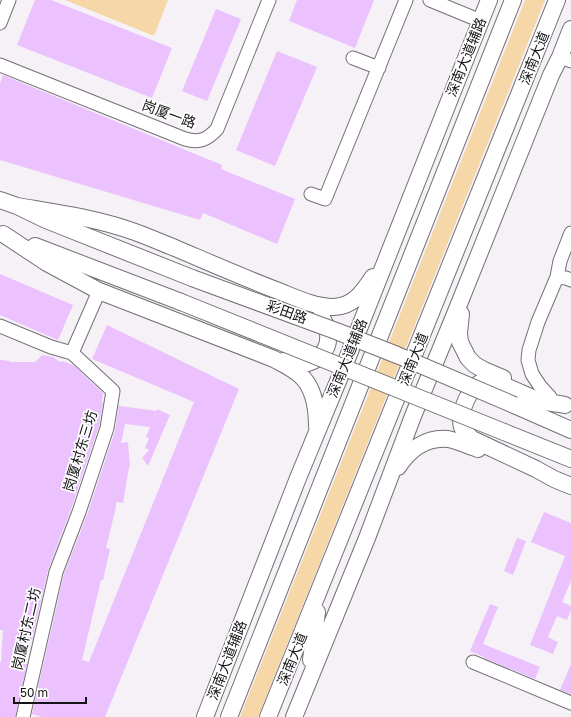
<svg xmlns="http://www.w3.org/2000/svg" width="571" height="717" font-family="'Golos Text','Noto Sans SC',sans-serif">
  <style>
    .green { fill: #f5d7a8 }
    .building { fill: #ebc1fe }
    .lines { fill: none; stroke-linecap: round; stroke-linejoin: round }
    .minor-casing { stroke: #737075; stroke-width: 15 }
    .major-casing { stroke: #737075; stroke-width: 18 }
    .minor { stroke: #fff; stroke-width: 13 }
    .major { stroke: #fff; stroke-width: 16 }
    .major-bridge-casing { stroke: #737075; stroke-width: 18; stroke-linecap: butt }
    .major-bridge { stroke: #fff; stroke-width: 16 }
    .labels { text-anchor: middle; stroke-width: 3.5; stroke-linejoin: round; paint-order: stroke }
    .street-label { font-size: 14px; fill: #141315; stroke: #fff }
  </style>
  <rect width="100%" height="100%" fill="#f5f1f7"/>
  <path class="green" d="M65,0H168L154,36Z
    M525,0H545L258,717H240Z"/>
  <path class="building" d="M35,0H51L172,48L152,98L17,45Z
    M297,0H374L355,48L289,21Z
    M216,9L241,19L207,101L182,91Z
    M277,51L317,67L275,166L236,150Z
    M3,75L222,165L221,169L295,199L277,244L203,213L200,220L0,160V84Z
    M0,274L73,305L58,340L0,315Z
    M107,325L239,389L105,717H42L32,714L64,574L87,515L115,431L119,405H120V406L157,411V409L170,415L148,466L142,458L149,450L145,448L149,438L146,437L150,427L125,424L121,443L128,442L130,467H129L123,503L116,502V507L106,548L110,549L103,580H101L82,660L89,662L194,402L92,359Z
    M42,355L53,357L60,362L62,361L73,365L81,372V373L87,378L103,393L102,402H103L99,426L71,509L48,570L32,640H31L25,664H27L15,717H0V662H1L3,630H0V360L10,361L9,362H35Z
    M544,512L571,523V581L562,602L571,606V610L567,620L557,616L548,637L558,642L553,654L530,645L565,556L531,542Z
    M517,538L526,541L513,575L504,571Z
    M490,604L498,607L483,644L540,667L535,679L484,658V657L470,651Z
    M571,664V694L560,690Z"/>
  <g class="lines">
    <defs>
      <path id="minor" d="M430,0L481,21
        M0,23L9,0
        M560,57L571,61
        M353,58L379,68
        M0,65L185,139C199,143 207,140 217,129L269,0
        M311,194L325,199L406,0
        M557,277L566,278L571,280
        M0,326L51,347L72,353L113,391L107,428L79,512L56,572L23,717
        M72,353L99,291
        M550,397L540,386L532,374L528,360L529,350L538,322L557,277L560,261L571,233
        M473,662L571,703"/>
      <path id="major" d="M0,200L17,206L46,220L192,278
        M17,206C58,213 96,218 135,232C149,237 162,243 175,248C208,262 242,277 276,290C294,297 314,307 334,307C354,306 363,292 373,277
        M3,234L47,263L99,291L274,359C283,364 292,368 300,375C314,387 317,409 317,427
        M35,246L181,302
        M461,314L459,333L460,342L468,358L475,365L484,370L503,378
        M283,361C289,362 296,364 302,364C317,363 330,350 328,334C328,327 324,322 321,316
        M514,405L571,430
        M565,405C556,403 546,403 538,400C526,396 497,380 486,381C470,383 458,413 462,427C464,432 468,435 472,439L536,469L554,479L571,486
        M504,432L571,459
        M398,467C409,450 426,437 448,439C459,441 468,446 478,449
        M311,660L317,612
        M205,717L298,478L341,374L489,0
        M229,717L513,0
        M268,717L557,0
        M294,717L367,538L413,416L455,314L551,75L560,57L571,29"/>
    </defs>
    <use href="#minor" class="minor-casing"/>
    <use href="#major" class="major-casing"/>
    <use href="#minor" class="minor"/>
    <use href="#major" class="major"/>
    <defs>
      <path id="major-bridge" d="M192,278L336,331L397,355L514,405
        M181,302L504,432"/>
    </defs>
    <use href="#major-bridge" class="major-bridge-casing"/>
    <use href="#major-bridge" class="major-bridge"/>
  </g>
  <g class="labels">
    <g class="street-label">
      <text transform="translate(466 57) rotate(-68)" y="5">深南大道辅路</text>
      <text transform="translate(534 58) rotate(-68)" y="5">深南大道</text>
      <text transform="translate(169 114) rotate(20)" y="5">岗厦一路</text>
      <text transform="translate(287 312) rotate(20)" y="5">彩田路</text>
      <text transform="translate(347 358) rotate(-68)" y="5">深南大道辅路</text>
      <text transform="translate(413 359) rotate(-68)" y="5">深南大道</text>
      <text transform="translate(80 451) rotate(-73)" y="5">岗厦村东三坊</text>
      <text transform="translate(26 629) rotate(-77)" y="5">岗厦村东二坊</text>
      <text transform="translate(292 659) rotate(-68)" y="5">深南大道</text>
      <text transform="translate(227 660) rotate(-69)" y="5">深南大道辅路</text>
    </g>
  </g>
  <path d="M14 697v6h72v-6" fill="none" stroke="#141315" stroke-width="2"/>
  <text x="20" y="697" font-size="12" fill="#141315" stroke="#ffffff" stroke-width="3" paint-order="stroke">50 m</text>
</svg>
